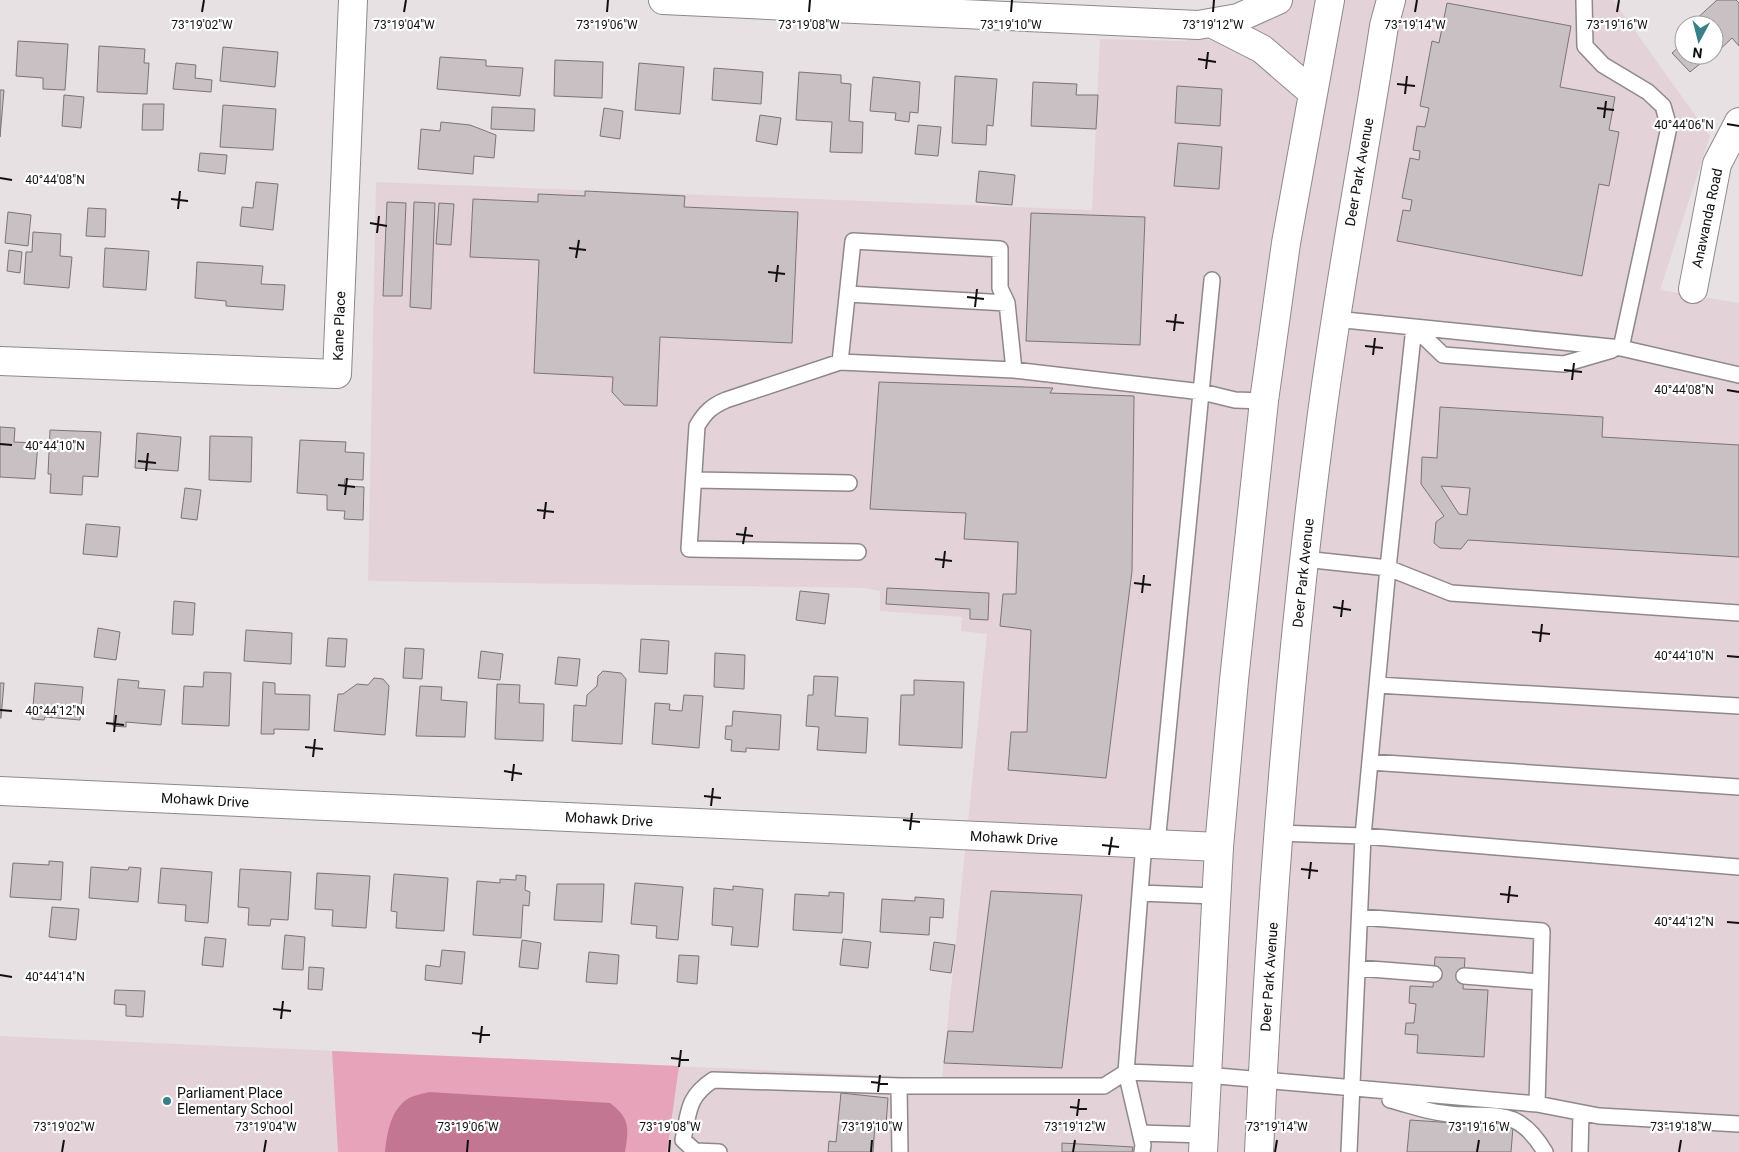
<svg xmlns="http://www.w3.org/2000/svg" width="1739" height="1152" font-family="Roboto,sans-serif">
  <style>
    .built { fill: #e3d3d8 }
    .green { fill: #e6a3ba }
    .water { fill: #c37692 }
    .building { fill: #c8c0c2; stroke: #7b7476; fill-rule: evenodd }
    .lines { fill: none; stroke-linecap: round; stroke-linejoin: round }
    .service-casing { stroke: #8f888a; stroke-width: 18 }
    .minor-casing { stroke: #8f888a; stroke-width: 30 }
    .primary-casing { stroke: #8f888a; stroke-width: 30 }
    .service { stroke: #fff; stroke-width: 15 }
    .minor { stroke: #fff; stroke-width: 28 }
    .primary { stroke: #fff; stroke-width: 28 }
    .ticks { fill: none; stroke: #110f0f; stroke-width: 2 }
    .poi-dot { fill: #387f89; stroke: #fff; stroke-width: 2 }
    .labels { text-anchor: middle; stroke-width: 4.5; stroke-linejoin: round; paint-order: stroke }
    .street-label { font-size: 14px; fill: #110f0f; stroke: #fff }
    .poi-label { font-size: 14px; fill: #110f0f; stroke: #fff; text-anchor: start }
    .ticks-label { font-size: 12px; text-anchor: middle; fill: #110f0f; stroke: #fff; stroke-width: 4.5; stroke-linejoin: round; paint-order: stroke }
  </style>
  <rect width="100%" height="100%" fill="#e8e1e3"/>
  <path class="built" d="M1273,0H1613L1710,136L1660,290L1739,303V1152H0V1036L942,1078L987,634L961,631L962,617L880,611V591L865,588L368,581L376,182L1092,210L1100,39L1185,41Z"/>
  <path class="green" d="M332,1051L679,1066L667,1152H338Z"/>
  <path class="water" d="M429,1092L610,1103C630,1118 629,1128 625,1152H385C387,1134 390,1112 406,1100C411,1096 422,1094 429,1092Z"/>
  <path class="building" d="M1717,0H1736L1739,3V46L1732,38L1714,55V25H1696L1693,22Z
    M1447,3L1571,26L1560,87L1615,97L1609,130L1619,132L1609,186L1599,184L1582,276L1397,241L1403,210L1410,211L1412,200L1402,198L1410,158L1419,160L1420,151L1413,150L1417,126L1425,127L1429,108L1420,106L1432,41L1439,43Z
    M18,41L68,44L65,90L43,89V78L16,76Z
    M1684,42V55H1714L1708,61L1706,59L1690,72L1672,53Z
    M99,46L145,49L144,63H149L147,94L97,92Z
    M223,47L278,52L275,87L220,81Z
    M440,57L486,60V66L523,68L520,96L437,89Z
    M555,60L603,62L602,98L554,96Z
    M176,63L196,65L195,78L212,80L211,92L173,89Z
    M639,63L684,67L680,114L635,110Z
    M714,68L763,72L761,104L712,100Z
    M799,72L841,75V83L851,84L849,121L863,122L862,153L830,152L832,122L796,120Z
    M955,76L997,79L993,126L987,125L986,145L952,143Z
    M873,77L920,82L918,113L910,112L909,122L895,120L896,113L870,111Z
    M1033,82L1077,84L1076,95H1098L1096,129L1031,126Z
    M1177,86L1222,89L1220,126L1175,123Z
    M0,90H4L0,137Z
    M64,95L84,97L81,128L62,126Z
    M143,104H164L163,130H142Z
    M223,105L276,109L273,150L220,147Z
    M492,107L535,109L534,131L491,129Z
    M604,108L623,111L620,139L600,136Z
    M760,115L781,118L777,145L756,141Z
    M441,122L470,125L496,135L494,158L474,156L473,174L418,169L421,129L440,131Z
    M918,125L941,127L938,156L915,154Z
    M1178,143L1222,147L1219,189L1174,186Z
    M200,153L227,155L225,174L198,171Z
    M979,171L1015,175L1012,205L976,202Z
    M256,182L278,184L273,230L240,226L242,207L253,208Z
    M585,191L685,196L684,207L798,212L792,343L660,337L657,406L624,405L612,392L613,377L534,373L539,260L470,257L473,199L538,202V194L585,196Z
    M387,202L406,203L402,296H383Z
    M414,202L435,203L431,309L410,307Z
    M439,203L454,204L451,245L436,244Z
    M88,208L106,209L105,237L86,236Z
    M8,212L31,215L28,246L5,243Z
    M1031,213L1145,217L1140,345L1026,341Z
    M33,232L61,234L60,256L72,257L69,288L24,284L26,252H32Z
    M105,248L149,251L146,290L103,287Z
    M9,250L22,252L20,273L7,271Z
    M197,262L263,266L261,284L285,285L283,310L226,306V301L195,298Z
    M879,382L1053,388L1050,393L1134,396L1132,571L1106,778L1008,770L1011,732H1027L1031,630L1000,626L1003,594H1016L1018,542L964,539L966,513L870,509Z
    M1440,407L1603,417L1602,437L1739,445V557L1468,540L1461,549L1440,548L1434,543L1436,522L1444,516L1421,484L1422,457L1437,458ZM1441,486L1470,488L1467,515L1459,514Z
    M0,427L15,428L14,442L38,443L35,479L0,477Z
    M50,430L101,432L98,477L83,476L82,495L50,493L51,474H48Z
    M137,433L181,437L178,471L135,468Z
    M210,436L252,437L251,482L209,480Z
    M300,440L346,442L345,452L364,453L363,480L345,479L344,486L364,487L363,520L344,519L345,511L327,510V495L297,493Z
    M185,488L201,490L197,520L181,518Z
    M86,524L120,527L117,557L83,554Z
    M887,588L989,593L988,620L970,619V609L886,604Z
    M800,591L829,594L825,624L796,620Z
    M174,601L195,603L193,635L172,634Z
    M98,628L120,632L116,660L94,657Z
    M246,630L292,633L291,664L244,661Z
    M328,638L347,639L345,667L326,666Z
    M641,639L669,641L667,674L639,672Z
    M405,648L424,649L422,679L403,678Z
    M481,651L503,654L500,680L478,678Z
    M715,653L745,655L744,689L714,687Z
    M558,657L580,659L577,686L555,684Z
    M603,671L621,673L626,679L622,744L572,741L574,705L586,706L587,695L597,686L598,676Z
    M204,672L231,673L229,726L182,724L184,686L203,687Z
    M814,676L838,677L835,716L868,718L866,753L817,750L819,727L806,726L808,695H813Z
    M374,678L383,679L389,686L385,735L334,731L338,694H343L357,684L368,685Z
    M118,679L139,681L138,688L165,690L161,725L126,722V727L113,726Z
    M914,680L964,682L962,748L899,745L901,695H914Z
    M263,682L275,683V694L310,695L309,730L274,729V734H261Z
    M0,683H4L1,718H0Z
    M35,683L83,687L80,720L45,717L44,720L32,719Z
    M497,684L520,685L519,703L544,704L543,741L495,739Z
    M420,686L442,687L441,700L467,702L465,737L416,736Z
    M684,695L703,696L699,748L652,744L655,703L670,704L669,710L682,711Z
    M733,711L781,715L779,750L746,748V752L731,751L732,740L725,739L726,726H732Z
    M49,861L63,862L61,900L10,897L13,863L49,865Z
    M91,867L128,870L129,867L141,868L138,902L89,898Z
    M161,868L212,872L208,923L185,921L186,905L158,903Z
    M240,869L291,872L288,920L271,919L270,926L248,925L249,908L238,907Z
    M317,873L370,876L366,928L332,926L333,910L315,909Z
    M394,874L448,878L444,931L396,928L397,912L391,911Z
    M516,875L526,876L525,890L530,892L529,906L523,905L521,938L473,935L477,881L500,883V879L516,880Z
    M635,883L683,887L678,940L656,938L657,926L631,924Z
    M557,884H604L602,922L554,920Z
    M733,886L763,889L758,947L731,945L733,927L712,925L714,888L733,890Z
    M991,891L1082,895L1062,1068L944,1063L948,1031L973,1032Z
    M829,892L844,893L842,933L793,930L795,894L829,896Z
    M915,897L944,899L943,918L930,917L929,935L880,932L882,899L915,901Z
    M52,907L79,909L76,940L49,937Z
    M285,935L305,937L303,970L282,969Z
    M205,937L226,939L223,967L202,965Z
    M843,939L871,942L868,968L840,965Z
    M522,940L541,943L538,969L519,967Z
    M934,942L955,945L951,973L930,970Z
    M442,950L465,952L462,984L425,980L426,965L440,967Z
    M589,952L619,955L617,984L586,982Z
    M679,955L699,956L697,984L677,982Z
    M1435,957L1465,958L1463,989L1488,990L1484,1057L1417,1053L1418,1035L1405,1034L1406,1023H1414L1416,1004L1409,1003L1410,986L1433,987Z
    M309,967L324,968L322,990L308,989Z
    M115,990L145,991L143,1017L126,1016V1005L114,1004Z
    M841,1093L888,1098L886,1125L875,1124L873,1152H828L829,1141L836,1142Z
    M1410,1120L1513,1127L1511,1152H1407Z
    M1062,1143L1133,1147L1132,1152H1062Z"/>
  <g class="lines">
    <defs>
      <path id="service" d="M1584,0L1585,46L1603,65L1648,92L1663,106L1669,127L1621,348
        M848,294L1007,303
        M1335,319L1621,348L1739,375
        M1414,327L1443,355L1564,364L1612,350
        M840,362L853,241L1000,249V288L1007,303L1014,370
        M694,480L849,483
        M858,552L689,549L697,426C705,412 712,406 726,400L840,362L1014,370L1202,392L1235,400L1264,401
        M1304,559L1388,568L1414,327
        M1377,685L1739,706
        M1370,762L1739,787
        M1278,833L1363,836L1739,867
        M1144,843L1140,893L1215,896
        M1157,844L1212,280
        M1140,893L1126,1072L1206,1075L1537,1104L1599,1116L1739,1124
        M1360,917L1542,931L1537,1104
        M1358,968L1434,974
        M1464,976L1540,982
        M899,1086L900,1152
        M1390,1100C1407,1104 1425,1111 1442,1113C1490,1121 1515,1101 1545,1152
        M1140,1133L1204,1135
        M719,1152L695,1151L683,1140C689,1112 687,1097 713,1080L899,1086H1104L1126,1072L1143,1145L1142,1152
        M1349,1152L1363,836L1388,568L1451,593L1739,613
        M1580,1152L1581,1113"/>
      <path id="minor" d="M663,0L1198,25L1238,18L1278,0
        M1693,289L1717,164L1739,122
        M0,361L337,374L353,0
        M0,791L1219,847"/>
      <path id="primary" d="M1213,24L1262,49L1313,93
        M1203,1152L1219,847L1234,680L1264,401L1286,243L1330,0
        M1259,1152C1270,913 1288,674 1319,437C1336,299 1363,163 1384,26L1391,0"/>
    </defs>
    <use href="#service" class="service-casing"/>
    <use href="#minor" class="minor-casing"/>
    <use href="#primary" class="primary-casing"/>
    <use href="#service" class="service"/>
    <use href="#minor" class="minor"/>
    <use href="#primary" class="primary"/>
  </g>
  <path class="ticks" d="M202,12L204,0M404,12L406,0M607,12L608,0M809,12L810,0M1011,12L1012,0M1213,12L1214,0M1415,12L1417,0M1617,12L1619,0M1198,59L1216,62M1206,69L1208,52M1397,84L1415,86M1405,94L1407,76M1597,108L1614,110M1604,118L1606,101M1727,124L1739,126M0,178L12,180M171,199L188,201M178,209L180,191M370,223L387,226M377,233L379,216M569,248L586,250M576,258L579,240M768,272L785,274M776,282L778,265M967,297L984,299M975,307L977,289M1166,321L1184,323M1174,331L1176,314M1365,346L1383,348M1373,355L1375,338M1564,370L1582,372M1572,380L1574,363M1727,390L1739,392M0,444L12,445M138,461L156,463M146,471L148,453M338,485L355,487M345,495L347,478M537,510L554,512M544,519L546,502M736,534L753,536M743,544L746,527M935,559L952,561M943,568L945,551M1134,583L1151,585M1142,593L1144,575M1333,607L1351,610M1341,617L1343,600M1532,632L1550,634M1540,642L1542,624M1727,656L1739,657M0,710L12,711M106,723L124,725M114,732L116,715M305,747L323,749M313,757L315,739M504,771L522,774M512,781L514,764M704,796L721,798M711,806L713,788M903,820L920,822M910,830L912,813M1102,845L1119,847M1109,855L1112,837M1301,869L1318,871M1309,879L1311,862M1500,894L1518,896M1508,903L1510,886M1727,922L1739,923M0,975L12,977M273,1009L291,1011M281,1019L283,1001M472,1033L490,1035M480,1043L482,1026M671,1058L689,1060M679,1067L681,1050M871,1082L888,1084M878,1092L880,1075M1070,1107L1087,1109M1077,1116L1079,1099M62,1152L64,1140M264,1152L266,1140M467,1152L468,1140M669,1152L670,1140M871,1152L872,1140M1073,1152L1075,1140M1275,1152L1277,1140M1477,1152L1479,1140M1679,1152L1681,1140"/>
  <circle class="poi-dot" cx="167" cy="1101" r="5"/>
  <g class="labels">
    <g class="street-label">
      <text transform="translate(1359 172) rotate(-80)" y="5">Deer Park Avenue</text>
      <text transform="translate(1707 218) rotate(-78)" y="5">Anawanda Road</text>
      <text transform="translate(339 326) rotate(-88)" y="5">Kane Place</text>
      <text transform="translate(1303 573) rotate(-84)" y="5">Deer Park Avenue</text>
      <text transform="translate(205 800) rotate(3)" y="5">Mohawk Drive</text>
      <text transform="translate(609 819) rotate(3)" y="5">Mohawk Drive</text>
      <text transform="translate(1014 838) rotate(3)" y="5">Mohawk Drive</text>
      <text transform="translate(1269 977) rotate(-86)" y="5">Deer Park Avenue</text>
    </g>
    <g class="poi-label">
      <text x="177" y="1098">Parliament Place<tspan x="177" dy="16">Elementary School</tspan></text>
    </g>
  </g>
  <g class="ticks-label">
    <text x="202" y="29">73°19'02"W</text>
    <text x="404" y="29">73°19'04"W</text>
    <text x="607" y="29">73°19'06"W</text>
    <text x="809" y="29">73°19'08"W</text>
    <text x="1011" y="29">73°19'10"W</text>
    <text x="1213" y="29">73°19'12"W</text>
    <text x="1415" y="29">73°19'14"W</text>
    <text x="1617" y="29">73°19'16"W</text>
    <text x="1684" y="129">40°44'06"N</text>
    <text x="55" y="184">40°44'08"N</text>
    <text x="1684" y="394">40°44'08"N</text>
    <text x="55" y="450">40°44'10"N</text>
    <text x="1684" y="660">40°44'10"N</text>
    <text x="55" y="715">40°44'12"N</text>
    <text x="1684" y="926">40°44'12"N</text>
    <text x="55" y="981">40°44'14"N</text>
    <text x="64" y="1131">73°19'02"W</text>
    <text x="266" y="1131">73°19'04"W</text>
    <text x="468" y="1131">73°19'06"W</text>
    <text x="670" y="1131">73°19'08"W</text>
    <text x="872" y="1131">73°19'10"W</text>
    <text x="1075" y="1131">73°19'12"W</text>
    <text x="1277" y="1131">73°19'14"W</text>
    <text x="1479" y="1131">73°19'16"W</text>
    <text x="1681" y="1131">73°19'18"W</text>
  </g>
  <g transform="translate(1699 40) rotate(187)"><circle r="24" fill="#ffffff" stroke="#a09f9f"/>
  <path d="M0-4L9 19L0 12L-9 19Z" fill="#387f89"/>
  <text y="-8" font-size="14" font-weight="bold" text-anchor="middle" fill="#110f0f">N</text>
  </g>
</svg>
